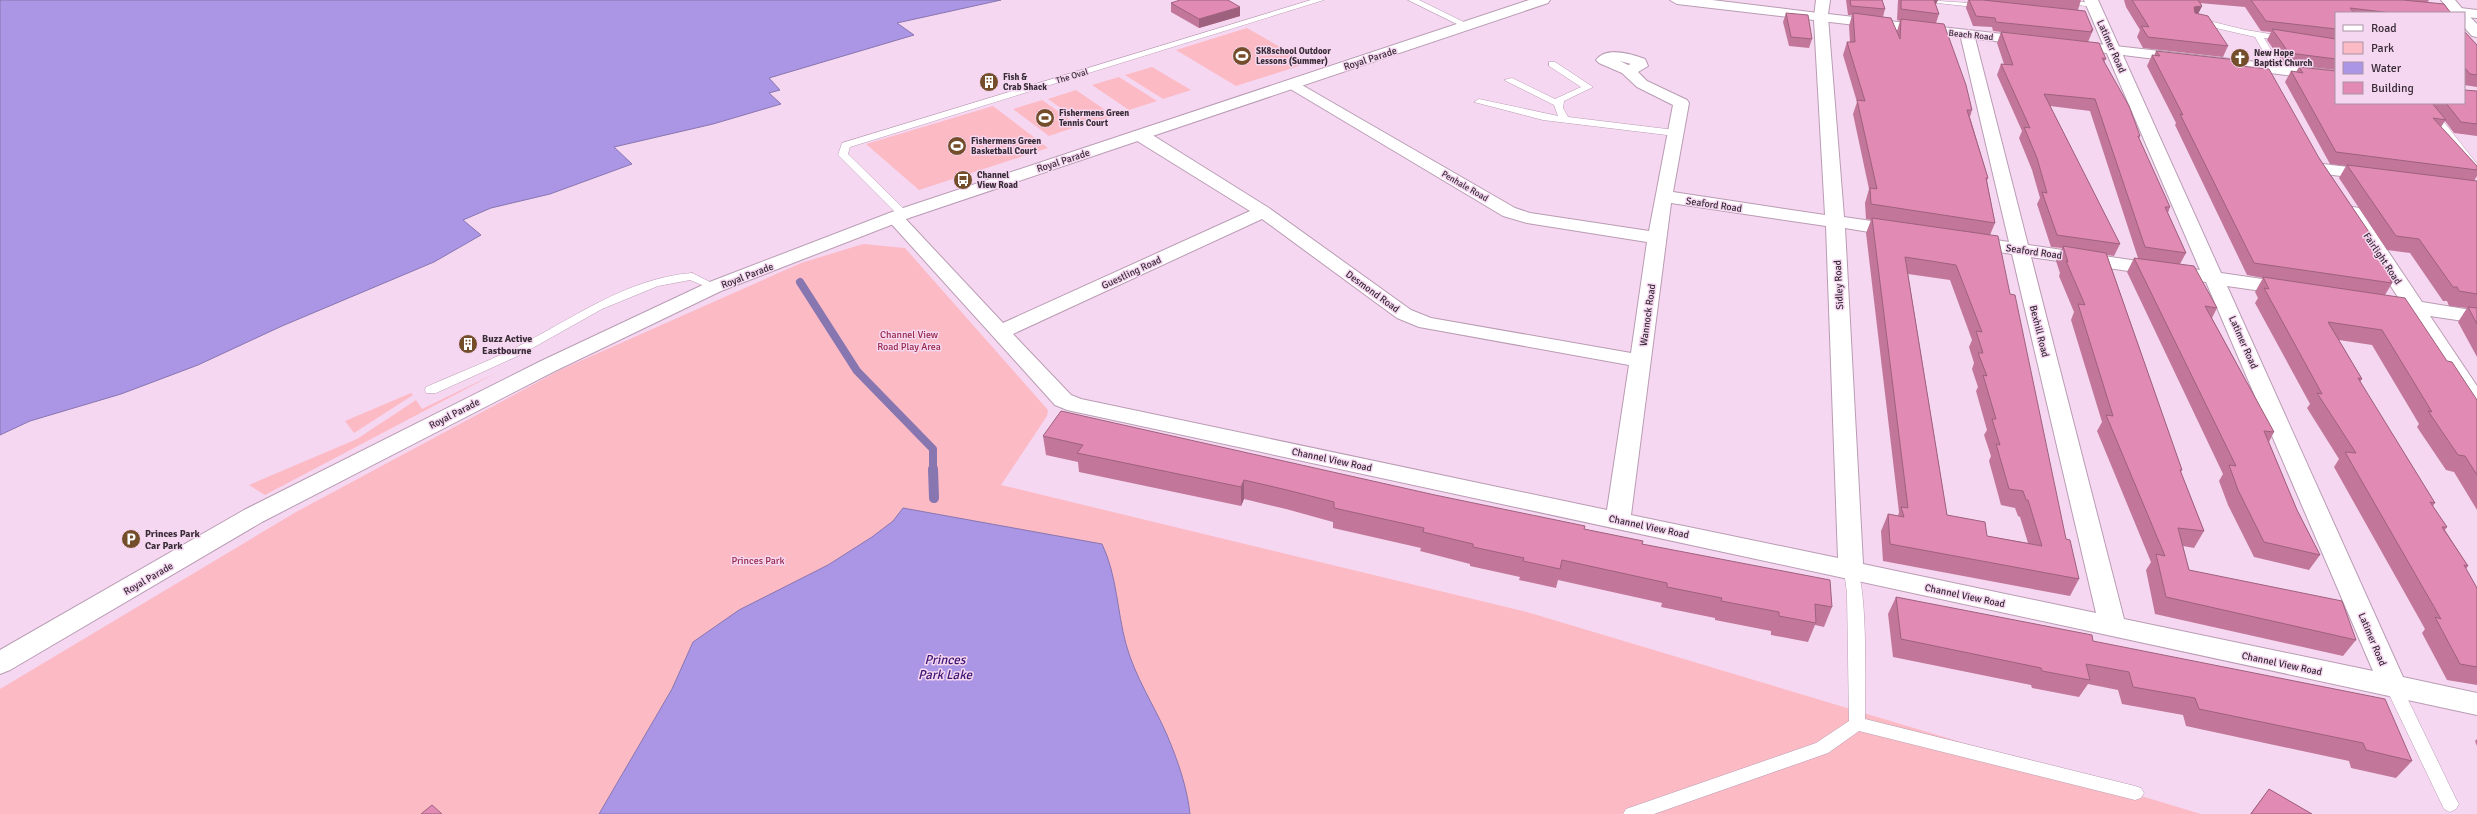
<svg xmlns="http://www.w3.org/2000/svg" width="2477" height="814" font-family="Signika,sans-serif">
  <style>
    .green { fill: #fcbac5 }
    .water { fill: #ab95e5; stroke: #8876b0 }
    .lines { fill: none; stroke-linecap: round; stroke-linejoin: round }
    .stream-far1 { stroke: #8876b0; stroke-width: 8 }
    .stream { stroke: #8876b0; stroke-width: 10 }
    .lane-casing { stroke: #b99cb4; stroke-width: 1 }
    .street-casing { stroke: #b99cb4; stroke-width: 2 }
    .secondary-casing { stroke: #b99cb4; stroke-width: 2 }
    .primary-casing { stroke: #b99cb4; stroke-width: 2 }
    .lane { fill: #fff; fill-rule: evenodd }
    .street { fill: #fff; fill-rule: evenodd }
    .secondary { fill: #fff; fill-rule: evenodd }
    .primary { fill: #fff; fill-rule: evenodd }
    .wall { fill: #c2779a; fill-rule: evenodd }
    .shaded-wall { fill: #9e617d }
    .building { fill: #e18ab3; stroke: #9e617d; fill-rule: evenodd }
    .labels { text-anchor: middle; stroke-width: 3; stroke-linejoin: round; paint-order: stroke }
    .far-street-label { font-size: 9px; fill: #382c36; stroke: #f6d7f1 }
    .far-poi-label { font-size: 9px; font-weight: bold; fill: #382c36; stroke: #f6d7f1; text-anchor: start }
    .street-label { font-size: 10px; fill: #382c36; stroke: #f6d7f1 }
    .park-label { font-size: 10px; fill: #972848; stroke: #f6d7f1 }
    .poi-label { font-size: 10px; font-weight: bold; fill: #382c36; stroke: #f6d7f1; text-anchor: start }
    .near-water-label { font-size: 13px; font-style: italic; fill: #3e1774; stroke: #f6d7f1 }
  </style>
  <rect width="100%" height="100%" fill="#f6d7f1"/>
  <path class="green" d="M1247,28L1308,63L1236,86L1176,50Z
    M1152,67L1191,90L1163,99L1125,75Z
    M1119,77L1157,101L1129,110L1092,85Z
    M1076,90L1114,116L1085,125L1048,99Z
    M1042,100L1079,126L1049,136L1013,109Z
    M993,106L1048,148L919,190L866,144Z
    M863,244L905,248L1048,410L1047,416L1001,485L1527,612L2201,814H0V689L296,512L560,370L801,263Z
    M498,372L265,495L249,485L357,439L416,400L422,409Z
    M411,393L413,395L354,433L345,421Z"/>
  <path class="water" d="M0,0H1001L897,23L914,35L769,78L780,90L769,93L781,104L713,124L614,147L632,164L550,194L491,208L463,220L481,235L434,262L282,326L198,365L121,394L30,421L0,435Z
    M903,508L1102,544C1117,575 1117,611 1126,644C1135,677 1154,705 1167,735C1178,761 1187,787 1190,814H599L672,689L693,642L739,610L828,565L872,537L893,521Z"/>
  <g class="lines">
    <path class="stream-far1" d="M800,282L857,371L933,449V470"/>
    <path class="stream" d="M933,469L934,498"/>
    <defs>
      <path id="lane" d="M1311,0H1324L850,147L848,154L907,212V216H899L838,155L842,143Z
        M1408,0H1419L1470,25L1463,27Z
        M1924,0L1984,4L1988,6L1984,8L1928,2Z
        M2049,0H2073L2098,5L2094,7L2053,2Z
        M2197,18L2246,30L2282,36V40L2264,38L2283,70L2275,72L2255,37L2194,23V19Z
        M1549,62H1555L1593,87L1564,101L1563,108L1568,117L1675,130L1680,133L1675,136L1543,120L1474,102L1479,99L1558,116L1554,105L1504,80L1512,78L1555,99L1581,87L1549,66Z
        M2419,103H2429L2477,164V174L2473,173Z
        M692,273L720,287L714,290L690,280L658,286L602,309L522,354L436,393H426L425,390L426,387C455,374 485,363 513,349C571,320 626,278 692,273Z
        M1851,566L1856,567C1868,588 1865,689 1865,719L2135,786L2141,788L2144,793L2141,798L2135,800L1859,731L1828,753L1654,814H1623L1626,809L1816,743L1849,721L1847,593L1844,571L1846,567Z
        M2393,680L2399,681L2456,799L2459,804L2456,809L2450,812L2444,809L2385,686L2387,681Z"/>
      <path id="street" d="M1670,0H1712L1826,14L1828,17L1844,217L1899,225L1906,227L1908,231L1906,235L1899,237L1845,228L1863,564L2096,613L2012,254L1971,248L1964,246L1962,242L1964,238L1971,236L2009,242L1960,34L1967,30L1974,34L2028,245L2200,270L2084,0H2098L2221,273L2289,283L2296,285L2299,289L2296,293L2289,295L2227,286L2403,677L2477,693V715L1067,410L1055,405L886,218L889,214H901L1003,323L1250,211L1134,139L1132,135L1134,131H1146L1269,208L1411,310L1431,318L1631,353L1647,242L1527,223L1503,216L1282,84L1285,81H1295L1515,208L1530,213L1649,231L1673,105L1637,87L1622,73L1599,63L1596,60C1606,46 1632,54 1645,59L1648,66L1638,72L1647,81L1687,100L1689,103L1673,192L1825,215L1814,20L1677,4ZM1620,61L1631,64L1628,65ZM1671,203L1826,226L1838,558L1631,515ZM1262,219L1397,318L1419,327L1629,365L1607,510L1081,399L1071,395L1013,334ZM2031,257L2206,282L2373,671L2124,619Z
        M2419,3L2477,10V18L2464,17V13H2434L2414,10L2412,7L2414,4Z
        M2323,164L2373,170L2379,171L2382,175L2379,179L2373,180L2317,173L2314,169L2317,165Z
        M2353,207L2359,208L2422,302L2477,311V323L2430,316L2477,386V410L2469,408L2408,312L2375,306L2372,302L2375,298L2382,296L2399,299L2344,212L2347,208Z"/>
      <path id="secondary" d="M1529,0H1550L1548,3L909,218L721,291L555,371L262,522L10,670L0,674V650L244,510L541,361L707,283L897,210Z
        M1816,0H1830L1828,14L2029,37L2036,41L2029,45L1821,21L1814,17Z
        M2071,41L2336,71V81L2066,48L2064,45L2066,42Z"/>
      <path id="primary" d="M2441,0H2455L2466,13L2465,15L2469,16L2477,24V37L2472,36L2464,27V13H2452Z"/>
    </defs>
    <use href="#lane" class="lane-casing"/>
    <use href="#street" class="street-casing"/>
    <use href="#secondary" class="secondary-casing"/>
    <use href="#primary" class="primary-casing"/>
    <use href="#lane" class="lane"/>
    <use href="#street" class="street"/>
    <use href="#secondary" class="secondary"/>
    <use href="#primary" class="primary"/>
  </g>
  <path class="wall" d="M1846,0H1882L1885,9L1883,17L1897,31L1900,21L1897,20L1898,0H1938L1935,5L1939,14L1936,23L1972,110L1970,117L1988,178L1987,181L1995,223L1990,235L2010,294L2066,539L2079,579L2070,596L1883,561L1881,531L1888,514L1898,516L1899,512L1866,233L1871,220L1866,219L1865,203L1869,189L1853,114L1857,102L1843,55L1847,42H1850L1849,26L1852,15H1848ZM1908,274L1950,280L1972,340L1969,347L1974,363L1972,369L1978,387L1976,391L1987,430L1984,435L1991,456L1989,461L2001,505L2015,508L2018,516L2020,517L2028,543L1987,536L1947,515Z
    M1967,0H2081L2078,10L2093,30L2088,42L1993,31L1992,27L1973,26L1966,8L1968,0Z
    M2124,0H2429L2427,3L2451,13H2336V70L2284,64L2267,40L2271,32L2261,31L2245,7L2199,3L2202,6L2198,14L2228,46L2223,57L2143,48L2137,37L2140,30L2126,7Z
    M1171,3L1240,7V16L1199,28L1171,12Z
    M1786,13L1812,39L1809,48L1789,46L1783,22Z
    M2464,31L2477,45V87L2464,85Z
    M2001,32L2106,59L2104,62L2140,136L2139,139L2170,207L2168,213L2186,253L2180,264L2217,308L2212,318L2274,432L2269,442L2297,510L2320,555L2309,570L2254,557L2228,505L2219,481L2223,474L2127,272L2134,258H2138L2090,111L2050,106L2120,244L2114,256L2107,255L2182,470L2181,472L2204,531L2194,548L2183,546L2189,570L2356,640L2343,656L2155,614L2146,570L2151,562L2097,431L2102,422L2071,320L2074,312L2059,276L2060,273L2056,261L2062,248L2051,247L2037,204L2040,198L2032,170L2019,138L2022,131L1997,75L2001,64H2004L1997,43Z
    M2156,51L2241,66L2319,158L2371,235L2369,239L2394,280L2385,295L2447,361L2477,400V510L2454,472L2446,470L2417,427L2419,424L2372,345L2339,340L2362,379L2360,382L2435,503L2433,506L2447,527L2445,530L2468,566L2466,569L2477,588V685L2447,680L2422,633L2425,629L2334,467L2339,459L2307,408L2310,404L2255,303L2258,298L2255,292L2263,278L2247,275L2175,125L2176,123L2147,66L2152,55L2154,56Z
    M2299,67L2336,103H2464L2477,91V136L2454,133L2445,121L2441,127L2477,166V176L2474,181H2477V357L2458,322L2467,308L2449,306L2447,301H2443L2410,253L2387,250L2339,178L2346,166L2330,164L2285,82L2291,71L2296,72Z
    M1043,436L1584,529L1642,544L1832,607L1824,627L1815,625L1808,642L1771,635V631L1715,620V618L1661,607L1662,603L1558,580L1556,588L1519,580L1520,577L1470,566V564L1420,551L1421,548L1333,528V522L1286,509L1244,499L1241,506L1079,472L1078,462L1046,455Z
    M1896,597L2093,641L2412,761L2396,778L2351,768L2349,761L2186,726L2183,715L2122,704L2118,690L2088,684L2079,697L2032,688L2031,685L1893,657L1888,614Z
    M2477,739V746L2475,741Z
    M2269,789L2312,814H2250Z"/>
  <path class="shaded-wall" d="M1931,0H1938L1936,4L1929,7Z
    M2202,6L2197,16L2190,17L2194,7Z
    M1240,7V16L1199,28V19Z
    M1244,480V499L1241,506V487Z"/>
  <path class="building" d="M1180,0H1228L1240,7L1199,19L1171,3Z
    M1850,0H1882L1885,9L1851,6Z
    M1901,0H1934L1939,14L1901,9Z
    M1969,0H1983L2085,11L2093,30H2091L2092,32L1996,22L1995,18L1976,16Z
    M2132,0H2198L2202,6L2194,7L2195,13L2208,16L2228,46L2148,37L2141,26L2149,27Z
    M2251,0H2403L2444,4L2451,13H2392L2350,8L2354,13H2336V29L2266,21Z
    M1786,13L1808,15L1812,39L1791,37Z
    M1853,13L1891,18L1900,39L1901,19L1944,24L1966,85L1972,110H1967L1988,178H1986L1995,223L1871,204L1870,188L1877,189L1857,100L1865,101L1847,42H1855Z
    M2272,29L2336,39V59L2289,53Z
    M2464,31L2477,45V75L2470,74L2464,67Z
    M2001,32L2099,43L2106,59L2102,58L2129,106L2140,136H2138L2170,207H2165L2186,253L2145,247L2095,99L2044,94L2120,244L2057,235L2042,192L2047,193L2037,158L2024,127L2030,128L2001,64L2013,65Z
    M2156,51L2237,60L2241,66L2269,69L2319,158L2371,235H2366L2394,280H2390L2392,283L2254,263L2180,114L2183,115L2152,55L2160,56Z
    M2299,67L2336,71V103H2432L2446,120L2433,118L2477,166V170L2336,152L2291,71L2303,73Z
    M2464,90L2477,91V124L2461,122L2446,103H2464Z
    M2347,165L2477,181V294L2459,291L2457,287H2453L2419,239L2396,236Z
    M1872,218L1998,236L2010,294L2015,295L2066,539L2070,540L2079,579L1890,544L1888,514L1904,517L1901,507L1908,508ZM1905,257L1956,265L1982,332L1976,331L1983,353H1978L1987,376L1983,375L1996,419H1992L2000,445L1996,444L2009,489L2023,491L2026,500H2028L2042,546L1987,536L1985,522L1947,515Z
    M2063,246L2106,253L2182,470H2180L2204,531L2178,528L2189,570L2342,601L2356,640L2166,597L2156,554L2165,556L2106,415L2113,416L2078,304L2085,305L2066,261L2068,262Z
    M2134,258L2194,266L2217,308L2205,306L2274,432L2264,431L2297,510L2320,555L2264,542L2238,490L2229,465L2236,466Z
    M2263,277L2405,298L2447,361L2452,362L2477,400V475L2465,456L2458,455L2428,411L2432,412L2382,330L2328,322L2362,379L2358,378L2435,503L2430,502L2447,527H2442L2468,566L2464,565L2477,588V667L2460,664L2435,617L2441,619L2345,452L2356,453L2317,393L2322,394L2264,288L2269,289Z
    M2468,307L2477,308V324Z
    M1061,411L1435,495L1585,526L1584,529L1643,541L1642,544L1830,580L1832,607L1815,604L1816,623L1779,616V612L1721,601L1722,598L1667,587V583L1562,560L1560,569L1523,561L1524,558L1473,547V544L1423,532L1424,528L1334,508V502L1287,490L1244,480L1241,487L1077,453L1083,445L1043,436Z
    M1896,597L2092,635L2093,641L2385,699L2412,761L2366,750L2363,743L2199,709L2195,698L2133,687L2129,672L2086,664L2090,680L2042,671L2041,668L1901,639Z
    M2269,789L2312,814H2251Z
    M432,805L442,814H421Z"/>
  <defs>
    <symbol id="stadium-disc" viewBox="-11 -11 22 22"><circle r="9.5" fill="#744e2a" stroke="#f6d7f1"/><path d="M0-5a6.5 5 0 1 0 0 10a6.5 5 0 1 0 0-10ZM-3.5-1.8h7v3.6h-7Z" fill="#fff"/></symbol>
    <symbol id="church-disc" viewBox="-11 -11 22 22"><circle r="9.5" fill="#744e2a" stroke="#f6d7f1"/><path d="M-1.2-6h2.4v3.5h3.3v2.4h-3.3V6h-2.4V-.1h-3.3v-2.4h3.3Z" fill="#fff"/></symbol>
    <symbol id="building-disc" viewBox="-11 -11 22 22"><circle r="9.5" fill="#744e2a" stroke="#f6d7f1"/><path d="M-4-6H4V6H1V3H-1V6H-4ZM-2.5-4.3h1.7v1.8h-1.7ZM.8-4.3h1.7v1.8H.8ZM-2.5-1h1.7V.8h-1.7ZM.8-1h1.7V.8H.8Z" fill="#fff"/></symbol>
    <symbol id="bus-disc" viewBox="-11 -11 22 22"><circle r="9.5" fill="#744e2a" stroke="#f6d7f1"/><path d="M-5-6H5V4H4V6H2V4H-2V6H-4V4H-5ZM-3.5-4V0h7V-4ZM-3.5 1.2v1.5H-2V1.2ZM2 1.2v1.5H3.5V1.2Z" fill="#fff"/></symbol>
    <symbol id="parking-disc" viewBox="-11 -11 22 22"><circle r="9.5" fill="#744e2a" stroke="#f6d7f1"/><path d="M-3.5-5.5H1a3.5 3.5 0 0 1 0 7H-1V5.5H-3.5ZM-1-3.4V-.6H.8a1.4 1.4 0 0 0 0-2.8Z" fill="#fff"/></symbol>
  </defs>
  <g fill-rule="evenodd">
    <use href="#stadium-disc" x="1231" y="45" width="22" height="22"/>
    <use href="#church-disc" x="2229" y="47" width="22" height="22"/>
    <use href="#building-disc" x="978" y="71" width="22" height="22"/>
    <use href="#stadium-disc" x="1034" y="107" width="22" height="22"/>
    <use href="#stadium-disc" x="946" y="135" width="22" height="22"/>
    <use href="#bus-disc" x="952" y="169" width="22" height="22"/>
    <use href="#building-disc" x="457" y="333" width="22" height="22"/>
    <use href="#parking-disc" x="120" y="528" width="22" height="22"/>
  </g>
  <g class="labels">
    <g class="far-street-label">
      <text transform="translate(1971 35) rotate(6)" y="3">Beach Road</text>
      <text transform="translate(1072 76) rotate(-17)" y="3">The Oval</text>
      <text transform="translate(1465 186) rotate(30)" y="3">Penhale Road</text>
    </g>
    <g class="far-poi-label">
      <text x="1256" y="54">SK8school Outdoor<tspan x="1256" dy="10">Lessons (Summer)</tspan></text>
      <text x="2254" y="56">New Hope<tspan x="2254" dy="10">Baptist Church</tspan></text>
      <text x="1003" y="80">Fish &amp;<tspan x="1003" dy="10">Crab Shack</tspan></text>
      <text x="1059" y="116">Fishermens Green<tspan x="1059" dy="10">Tennis Court</tspan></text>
      <text x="971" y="144">Fishermens Green<tspan x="971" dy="10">Basketball Court</tspan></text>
      <text x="977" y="178">Channel<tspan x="977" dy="10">View Road</tspan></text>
    </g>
    <g class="street-label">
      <text transform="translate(2112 46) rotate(66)" y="4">Latimer Road</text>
      <text transform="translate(1370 58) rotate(-18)" y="4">Royal Parade</text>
      <text transform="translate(1063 160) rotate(-18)" y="4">Royal Parade</text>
      <text transform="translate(1714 204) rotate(8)" y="4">Seaford Road</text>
      <text transform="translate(2034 251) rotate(8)" y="4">Seaford Road</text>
      <text transform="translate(2383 258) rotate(56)" y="4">Fairlight Road</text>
      <text transform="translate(1131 272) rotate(-25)" y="4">Guestling Road</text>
      <text transform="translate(747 275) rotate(-21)" y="4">Royal Parade</text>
      <text transform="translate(1838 285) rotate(-93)" y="4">Sidley Road</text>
      <text transform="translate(1373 291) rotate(36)" y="4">Desmond Road</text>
      <text transform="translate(1647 315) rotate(-82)" y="4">Wannock Road</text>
      <text transform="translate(2040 331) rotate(76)" y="4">Bexhill Road</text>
      <text transform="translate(2244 342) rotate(66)" y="4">Latimer Road</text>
      <text transform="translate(454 413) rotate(-27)" y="4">Royal Parade</text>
      <text transform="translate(1332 459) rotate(12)" y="4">Channel View Road</text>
      <text transform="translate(1649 526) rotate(12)" y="4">Channel View Road</text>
      <text transform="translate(148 578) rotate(-30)" y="4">Royal Parade</text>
      <text transform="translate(1965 595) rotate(12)" y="4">Channel View Road</text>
      <text transform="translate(2373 639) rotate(67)" y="4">Latimer Road</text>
      <text transform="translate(2282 663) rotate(12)" y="4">Channel View Road</text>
    </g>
    <g class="park-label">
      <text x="909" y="338">Channel View<tspan x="909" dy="12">Road Play Area</tspan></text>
      <text x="758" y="564">Princes Park</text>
    </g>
    <g class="poi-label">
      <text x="482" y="342">Buzz Active<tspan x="482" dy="12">Eastbourne</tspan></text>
      <text x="145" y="537">Princes Park<tspan x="145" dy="12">Car Park</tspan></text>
    </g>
    <g class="near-water-label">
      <text x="945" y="664">Princes<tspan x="945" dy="15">Park Lake</tspan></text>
    </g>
  </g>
  <rect x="2335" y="12" width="130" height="92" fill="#f6d7f1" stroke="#aa93a6"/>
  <rect x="2343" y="25" width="20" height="6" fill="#ffffff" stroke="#aa93a6"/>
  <text x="2371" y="32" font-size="12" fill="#382c36">Road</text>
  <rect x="2343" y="42" width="20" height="12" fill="#fcbac5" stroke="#aa93a6"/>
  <text x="2371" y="52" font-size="12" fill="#382c36">Park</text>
  <rect x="2343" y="62" width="20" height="12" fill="#ab95e5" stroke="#aa93a6"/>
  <text x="2371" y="72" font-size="12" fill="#382c36">Water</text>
  <rect x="2343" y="82" width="20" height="12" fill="#e18ab3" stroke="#aa93a6"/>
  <text x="2371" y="92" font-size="12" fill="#382c36">Building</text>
</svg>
